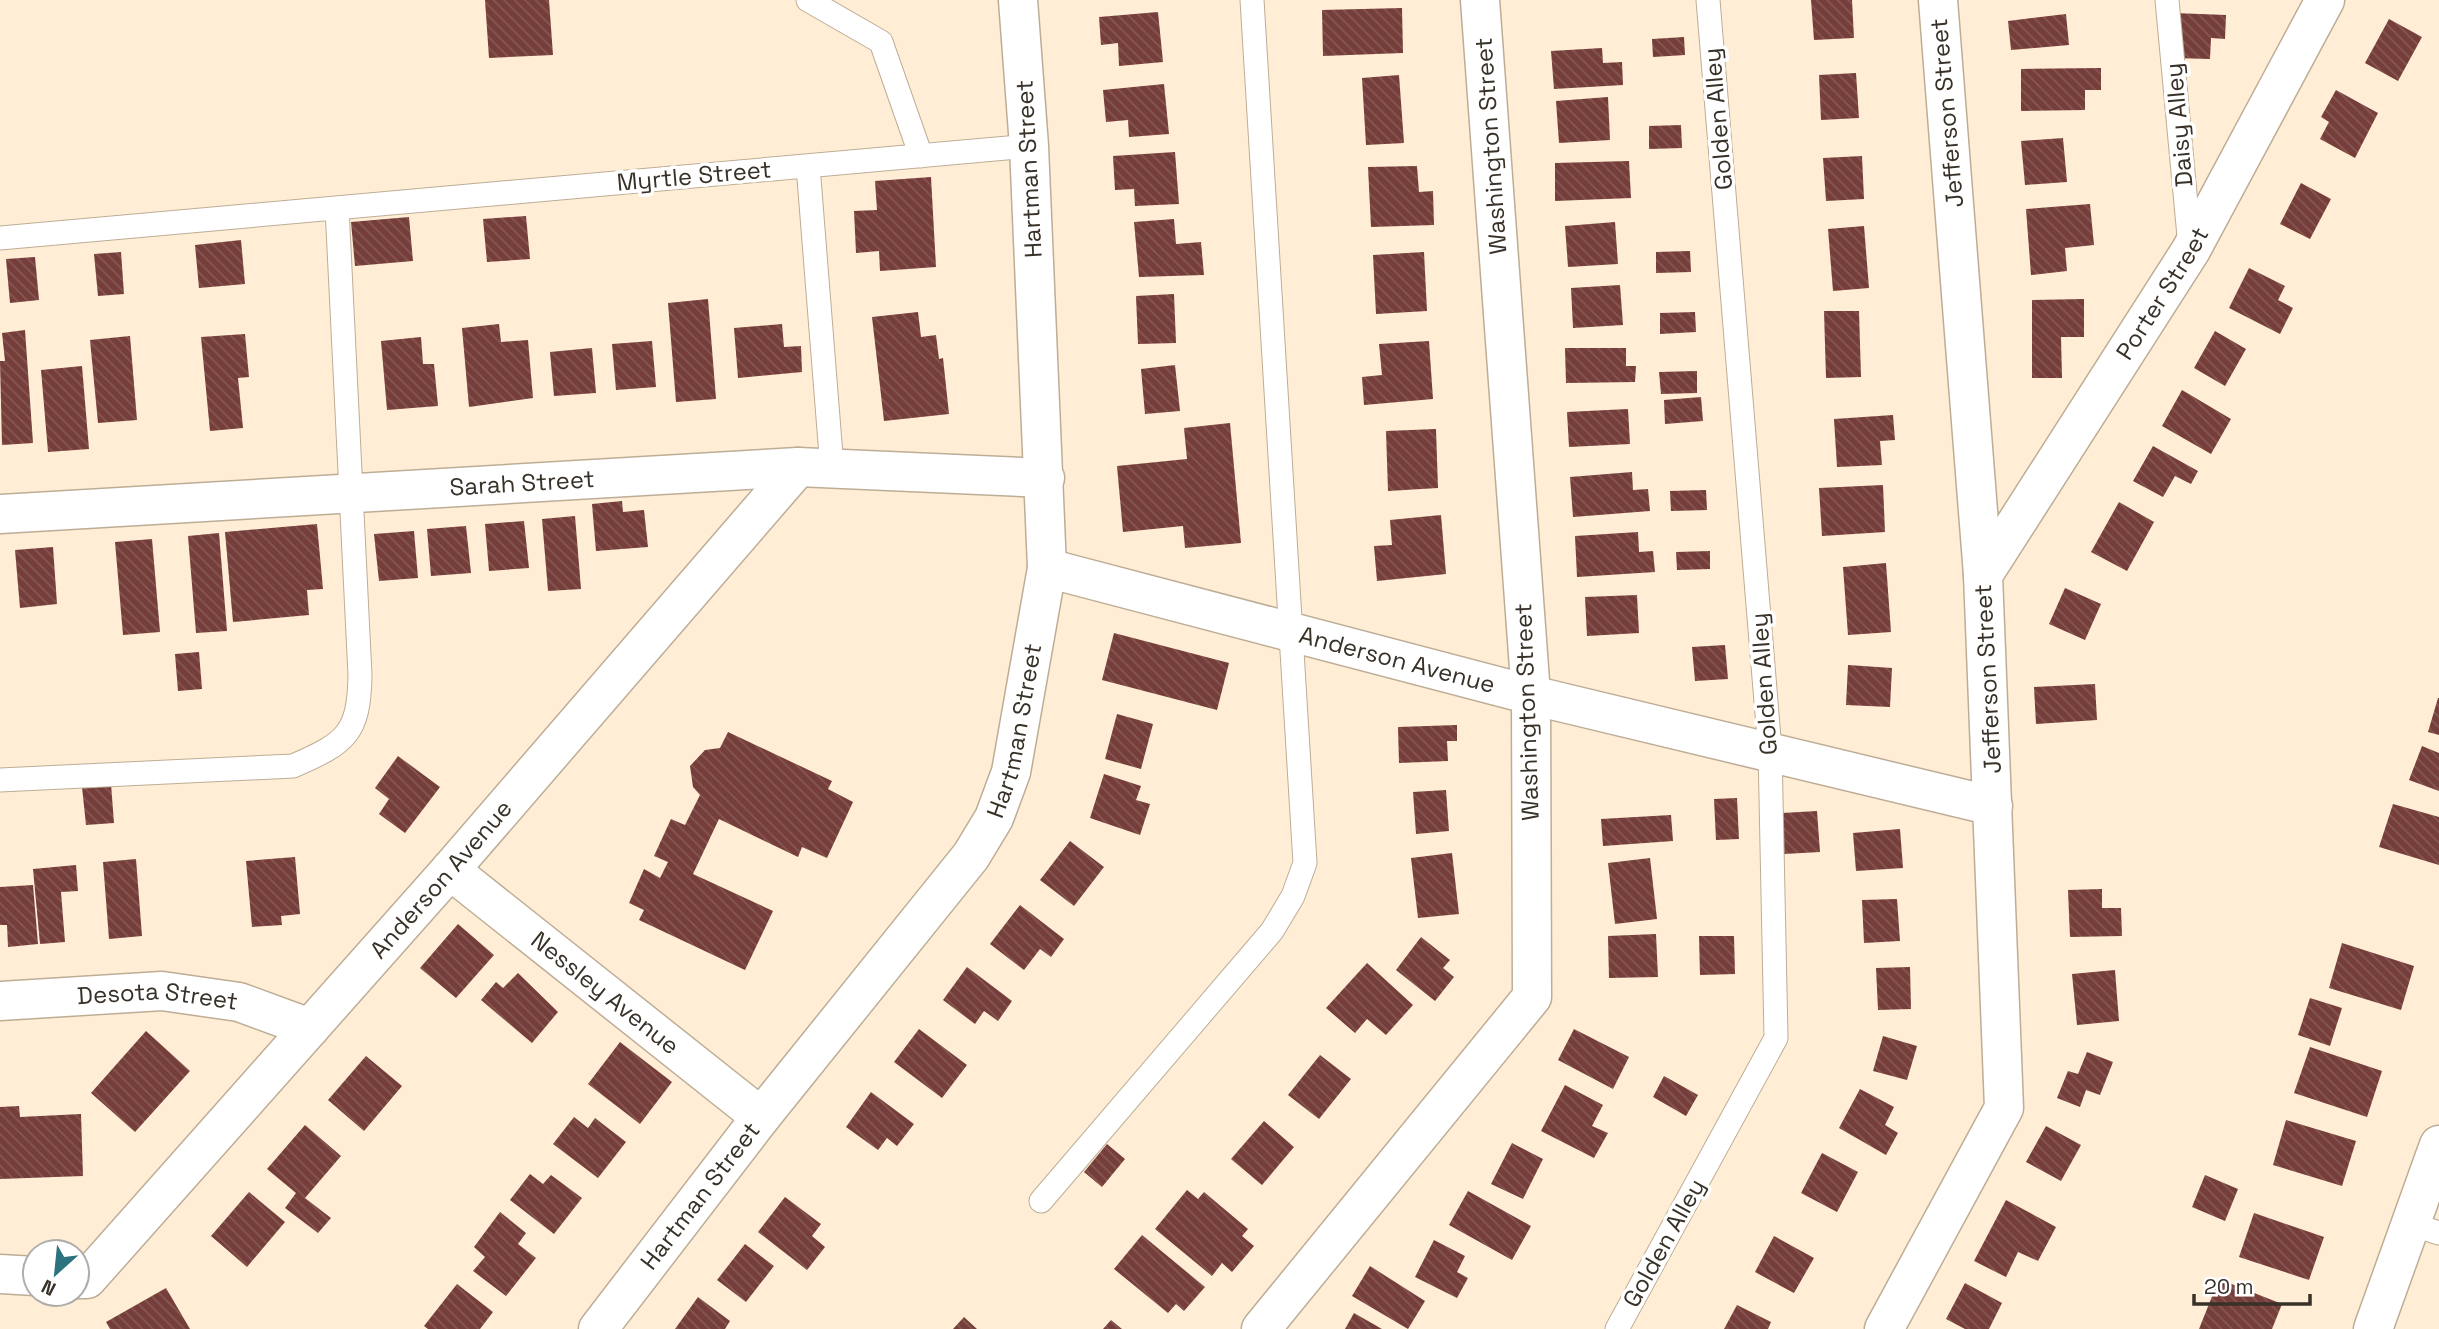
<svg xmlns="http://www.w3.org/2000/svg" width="2439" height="1329" font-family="'Space Grotesk',sans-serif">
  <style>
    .building { fill: url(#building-back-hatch) }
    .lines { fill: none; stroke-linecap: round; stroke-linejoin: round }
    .service-casing { stroke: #bead96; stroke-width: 25 }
    .minor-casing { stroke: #bead96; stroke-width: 41 }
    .secondary-casing { stroke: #bead96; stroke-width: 41 }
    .service { stroke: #fff; stroke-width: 23 }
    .minor { stroke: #fff; stroke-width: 38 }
    .secondary { stroke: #fff; stroke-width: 38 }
    .labels { text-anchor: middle; stroke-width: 7; stroke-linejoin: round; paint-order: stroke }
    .street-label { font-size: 24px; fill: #383128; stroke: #fff }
  </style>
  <defs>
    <pattern id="building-back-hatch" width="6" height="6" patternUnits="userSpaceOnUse" patternTransform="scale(1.75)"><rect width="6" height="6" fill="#763e3a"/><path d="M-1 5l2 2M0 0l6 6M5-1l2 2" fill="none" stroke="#855854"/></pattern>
  </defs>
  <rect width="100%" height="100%" fill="#ffedd5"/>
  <path class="building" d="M485,0H549L553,55L489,58Z
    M1811,0H1852L1854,38L1814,40Z
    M1402,8L1403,53L1323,56L1322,10Z
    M1158,12L1163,62L1119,66L1118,43L1101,45L1099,17Z
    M2174,13L2226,15L2225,39L2211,38L2210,59L2173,58Z
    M2066,14L2069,45L2011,50L2008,21Z
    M2389,19L2422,37L2398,81L2365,63Z
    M1684,37L1685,55L1653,57L1652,39Z
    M1602,48L1603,63L1622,62L1623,85L1554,89L1551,51Z
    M2101,68V90H2085V110L2021,111V69Z
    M1856,73L1859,118L1821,120L1819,75Z
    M1399,75L1404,143L1366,145L1362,78Z
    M1164,84L1169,134L1129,137L1128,120L1106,122L1103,90Z
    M2336,90L2378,113L2355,158L2320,139L2329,122L2321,117Z
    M1608,97L1610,140L1559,143L1556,101Z
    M1681,125L1682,148L1649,149V126Z
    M2063,138L2067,182L2025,185L2021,141Z
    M1175,152L1179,204L1135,206L1134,189L1115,190L1113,156Z
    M1862,156L1864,199L1826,201L1823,158Z
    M1629,161L1631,198L1555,201V163Z
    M1417,166L1419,192L1433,191L1434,225L1371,227L1368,167Z
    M931,177L936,267L880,271L879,251L856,253L854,211L877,210L875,181Z
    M2301,183L2331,199L2310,239L2280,224Z
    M2090,204L2094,245L2065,248L2067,271L2031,275L2026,209Z
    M526,216L530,259L487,262L483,219Z
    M409,217L413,261L355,266L351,222Z
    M1174,219L1176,244L1201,242L1204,275L1139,277L1134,222Z
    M1615,222L1618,264L1568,267L1565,226Z
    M1864,226L1869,288L1833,291L1828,229Z
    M241,240L245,284L199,288L195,245Z
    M1690,251L1691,272L1656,273V252Z
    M121,252L124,294L98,296L94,254Z
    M1424,252L1427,311L1376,314L1373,255Z
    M35,257L39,300L10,303L6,259Z
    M2249,268L2285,286L2278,300L2293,308L2280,334L2229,308Z
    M1620,285L1623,325L1573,328L1571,288Z
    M1174,294L1176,343L1138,344L1136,296Z
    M708,299L716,399L676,402L668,303Z
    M2084,299V337H2061L2062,378H2032V300Z
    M1824,311H1859L1861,377L1826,378Z
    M918,312L921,337L936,335L939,359L943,358L949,414L884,421L872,317Z
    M1695,312L1696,332L1660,334V313Z
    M499,324L501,342L528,340L533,398L469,407L462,328Z
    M782,324L784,347L801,346L802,372L738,378L734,328Z
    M25,330L33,443L2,445L0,361H5L2,333Z
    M2215,331L2246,349L2225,386L2194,368Z
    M245,334L249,377L238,378L243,428L210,431L201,337Z
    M130,336L137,420L98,423L90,340Z
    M421,337L423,364H434L438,406L387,410L381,341Z
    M652,341L656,387L616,390L612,344Z
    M1429,341L1433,399L1364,405L1362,377L1382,375L1379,344Z
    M592,348L596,393L554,396L550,352Z
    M1565,348H1626V366H1636L1635,382L1566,383Z
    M1175,365L1180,411L1145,414L1141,369Z
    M82,366L89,449L48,452L41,370Z
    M1697,371V393L1661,394L1659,372Z
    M2182,390L2231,419L2211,454L2162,426Z
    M1701,397L1703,421L1665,424L1664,400Z
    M1628,409L1630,444L1569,447L1567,412Z
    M1893,415L1895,440L1880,441L1882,465L1837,467L1834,419Z
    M1230,423L1241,543L1185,548L1183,526L1123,532L1117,466L1187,459L1184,428Z
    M1436,429L1438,488L1388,491L1386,431Z
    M2153,446L2198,471L2191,484L2175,476L2163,497L2133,481Z
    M1632,472L1633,490L1648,489L1650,511L1573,517L1570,477Z
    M1883,485L1885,532L1822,536L1819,488Z
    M1706,490L1707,510L1671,511L1670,491Z
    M622,501L623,512L644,510L648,547L596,551L592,504Z
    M2119,502L2154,522L2127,571L2091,552Z
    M1441,515L1446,574L1377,581L1374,546L1392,545L1390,520Z
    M575,516L581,589L548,591L542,519Z
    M524,521L529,568L489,571L485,524Z
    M317,524L323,589L307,590L309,615L233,622L225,532Z
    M466,526L471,573L431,576L427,529Z
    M414,531L418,578L379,581L374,534Z
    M1638,532L1639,552L1653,551L1655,572L1577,577L1575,536Z
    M219,533L227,631L196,633L188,536Z
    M152,539L160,632L123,635L115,542Z
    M53,547L57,604L20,608L15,550Z
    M1710,551V569L1677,570L1676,552Z
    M1886,563L1891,632L1848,635L1843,567Z
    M2065,588L2101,604L2085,640L2049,624Z
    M1637,595L1639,633L1587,636L1585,597Z
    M1114,633L1229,663L1217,710L1102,680Z
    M1725,645L1728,679L1695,681L1692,647Z
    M199,652L202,689L178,691L175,654Z
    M1848,665L1892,668L1890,707L1846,705Z
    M2095,684L2097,720L2036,724L2034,687Z
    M2438,698H2439V735L2428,732Z
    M1117,714L1153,724L1141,769L1105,759Z
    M1457,725V741H1447L1448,761L1399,763L1398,727Z
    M728,732L832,781L828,789L853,802L827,858L802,847L798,857L719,819L693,874L773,911L745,970L639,920L644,910L629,903L644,869L660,878L668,862L654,856L671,819L685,825L700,795L693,787L690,766L705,750L720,748Z
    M2422,746L2439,753V791L2409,780Z
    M398,756L440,787L405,833L379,814L389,799L375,788Z
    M1104,774L1141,786L1136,800L1150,804L1140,835L1090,818Z
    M111,784L114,823L86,825L82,787Z
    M1446,790L1449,831L1416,834L1413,792Z
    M1737,798L1739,839L1716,840L1714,799Z
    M2393,804L2439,817V865L2379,847Z
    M1817,811L1820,852L1784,854L1782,813Z
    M1671,815L1673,841L1603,846L1601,819Z
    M1900,829L1903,868L1856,871L1853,833Z
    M1070,841L1104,867L1074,906L1040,880Z
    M1452,853L1459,914L1418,918L1411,858Z
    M295,857L300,914L281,916L282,925L252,927L246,861Z
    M1650,858L1657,919L1615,924L1608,863Z
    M136,859L142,936L109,939L103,862Z
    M76,865L78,891L61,892L65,942L40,944L33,869Z
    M33,885L38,944L8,947L7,925H0V887Z
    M2102,889V908H2121L2122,936L2070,937L2068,890Z
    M1897,899L1900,941L1864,943L1862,900Z
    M1020,905L1064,939L1051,957L1040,949L1024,970L990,944Z
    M458,924L494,955L456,998L420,968Z
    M1656,934L1658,977L1609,978L1608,936Z
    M1699,936H1734L1735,974L1700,975Z
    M1421,937L1450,960L1443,968L1454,977L1435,1001L1396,970Z
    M2342,943L2414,966L2401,1010L2329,988Z
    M1367,963L1413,1005L1386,1035L1367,1019L1355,1033L1326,1008Z
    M967,967L1012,1001L998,1021L984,1011L975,1024L943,1000Z
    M1910,967L1911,1009L1878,1010L1876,968Z
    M2115,970L2119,1021L2077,1025L2072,974Z
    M518,973L558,1012L532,1043L481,1000L496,982L503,988Z
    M2310,998L2342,1008L2330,1046L2298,1035Z
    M919,1029L967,1065L942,1098L894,1062Z
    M1574,1029L1629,1057L1613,1089L1558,1060Z
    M146,1031L190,1071L135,1132L91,1093Z
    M1883,1036L1917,1046L1907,1080L1873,1071Z
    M620,1042L672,1082L640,1124L588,1084Z
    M2310,1047L2382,1071L2367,1117L2294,1093Z
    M2087,1052L2113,1062L2100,1095L2086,1090L2080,1107L2057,1098L2068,1071L2078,1074Z
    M1320,1055L1351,1079L1319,1119L1288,1095Z
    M366,1056L402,1086L364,1131L328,1100Z
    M1664,1076L1698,1095L1686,1116L1653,1097Z
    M1565,1085L1603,1105L1592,1126L1608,1133L1594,1158L1541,1131Z
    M1860,1089L1894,1107L1885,1125L1898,1133L1886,1155L1839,1128Z
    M871,1092L914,1124L897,1146L887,1138L878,1150L846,1127Z
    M19,1106L20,1117L81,1114L83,1176L0,1179V1107Z
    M574,1117L588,1128L595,1118L626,1142L598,1178L553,1144Z
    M2286,1120L2356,1141L2342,1186L2273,1165Z
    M1264,1121L1294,1147L1262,1185L1231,1159Z
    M305,1125L341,1156L305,1198L331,1218L318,1233L285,1208L296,1193L267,1169Z
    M2046,1126L2081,1145L2061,1181L2026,1162Z
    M1512,1143L1543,1159L1523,1199L1491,1184Z
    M1107,1144L1125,1159L1102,1187L1084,1172Z
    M1822,1153L1858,1172L1837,1212L1801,1193Z
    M530,1174L543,1184L551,1175L582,1198L554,1234L510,1200Z
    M2205,1175L2238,1189L2225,1221L2192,1207Z
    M1187,1190L1198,1199L1204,1192L1248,1229L1242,1236L1254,1246L1232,1272L1222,1263L1212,1276L1155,1229Z
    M1468,1191L1531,1226L1512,1260L1449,1225Z
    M249,1192L285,1222L247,1267L211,1236Z
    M785,1197L821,1224L812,1236L825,1247L807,1270L758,1232Z
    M2006,1200L2056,1227L2038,1261L2018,1252L2006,1277L1974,1261Z
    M500,1212L526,1233L518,1244L536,1258L506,1296L473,1271L485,1257L474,1247Z
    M2254,1213L2324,1237L2309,1280L2239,1257Z
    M1142,1235L1205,1287L1184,1311L1176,1304L1168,1313L1114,1269Z
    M1774,1236L1814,1258L1794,1293L1755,1272Z
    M1434,1240L1465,1256L1457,1272L1468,1278L1457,1298L1415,1277Z
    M745,1244L774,1266L746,1302L717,1280Z
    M1370,1266L1425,1301L1408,1329L1352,1296Z
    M2219,1279L2282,1304L2272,1329H2199Z
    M1965,1283L2002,1303L1989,1329H1965L1946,1319Z
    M457,1284L493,1312L480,1329H428L424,1326Z
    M166,1288L190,1329H110L106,1322Z
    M698,1297L730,1321L725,1329H675Z
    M1737,1305L1771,1322L1768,1329H1724Z
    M1354,1313L1382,1329H1345Z
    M964,1317L977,1329H953Z
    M1111,1320L1122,1329H1103Z"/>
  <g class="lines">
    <defs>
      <path id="service" d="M808,0L881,42L921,156
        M2167,0L2190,247
        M808,166L832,468
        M0,238L1029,146
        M0,780L293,766C346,743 359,734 360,675L337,208
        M1041,1201L1272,931L1293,896L1305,863L1252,0
        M2411,1224L2439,1233
        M1617,1329L1776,1038L1770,750L1708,0"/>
      <g id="minor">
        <path id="s1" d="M0,514L798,467L1045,478"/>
        <path id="s2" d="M1047,568L1531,695L1993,806"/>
        <path id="s3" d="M1983,575L2191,250L2325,0"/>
        <path id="s4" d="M450,870L761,1117"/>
        <path id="s5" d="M0,1001L162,991L239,1002L310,1028"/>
        <path d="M0,1274L35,1276"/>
        <path id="s6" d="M77,1279H87L450,870L798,467"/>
        <path d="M1261,1329L1532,997L1531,695L1480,0"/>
        <path d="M1884,1329L2004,1108L1983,575L1938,0"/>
        <path d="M2373,1329L2439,1145"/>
      </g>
      <g id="secondary">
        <path id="s7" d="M598,1329L761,1117L971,856L994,818L1011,772L1047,568L1029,146L1018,0"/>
      </g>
    </defs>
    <use href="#service" class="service-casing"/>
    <use href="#minor" class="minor-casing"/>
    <use href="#secondary" class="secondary-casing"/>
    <use href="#service" class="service"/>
    <use href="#minor" class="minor"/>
    <use href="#secondary" class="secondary"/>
  </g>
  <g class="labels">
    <g class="street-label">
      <text transform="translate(1947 113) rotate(-95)" y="8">Jefferson Street</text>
      <text transform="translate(1718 119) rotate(-95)" y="8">Golden Alley</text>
      <text transform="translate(2179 125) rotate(-95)" y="8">Daisy Alley</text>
      <text transform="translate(1491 146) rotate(-94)" y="8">Washington Street</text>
      <text transform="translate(1029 169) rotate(-93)" y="8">Hartman Street</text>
      <text transform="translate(694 176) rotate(-5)" y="8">Myrtle Street</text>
      <text dy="8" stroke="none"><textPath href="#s3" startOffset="334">Porter Street</textPath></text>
      <text dy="8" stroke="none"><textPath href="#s1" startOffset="523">Sarah Street</textPath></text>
      <text dy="8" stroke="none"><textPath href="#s2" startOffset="362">Anderson Avenue</textPath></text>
      <text transform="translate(1988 679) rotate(-93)" y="8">Jefferson Street</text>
      <text transform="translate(1764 684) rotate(-94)" y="8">Golden Alley</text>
      <text transform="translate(1527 712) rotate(-92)" y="8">Washington Street</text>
      <text dy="8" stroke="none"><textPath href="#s7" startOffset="737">Hartman Street</textPath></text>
      <text dy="8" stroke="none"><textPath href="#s6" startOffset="544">Anderson Avenue</textPath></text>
      <text dy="8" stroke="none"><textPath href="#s4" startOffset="198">Nessley Avenue</textPath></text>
      <text dy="8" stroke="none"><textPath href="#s5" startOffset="158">Desota Street</textPath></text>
      <text dy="8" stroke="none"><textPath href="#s7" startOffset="168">Hartman Street</textPath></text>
      <text transform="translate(1664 1243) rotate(-61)" y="8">Golden Alley</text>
    </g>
  </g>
  <g transform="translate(56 1273) rotate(207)"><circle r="33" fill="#ffffff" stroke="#afada9" stroke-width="2"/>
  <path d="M0-5L12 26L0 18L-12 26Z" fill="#2c727f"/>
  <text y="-10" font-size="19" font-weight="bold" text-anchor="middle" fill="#383128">N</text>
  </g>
  <path d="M2194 1294v10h116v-10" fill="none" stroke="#383128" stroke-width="3.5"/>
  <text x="2204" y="1294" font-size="21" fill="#383128" stroke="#ffffff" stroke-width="5" paint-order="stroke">20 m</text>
</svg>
